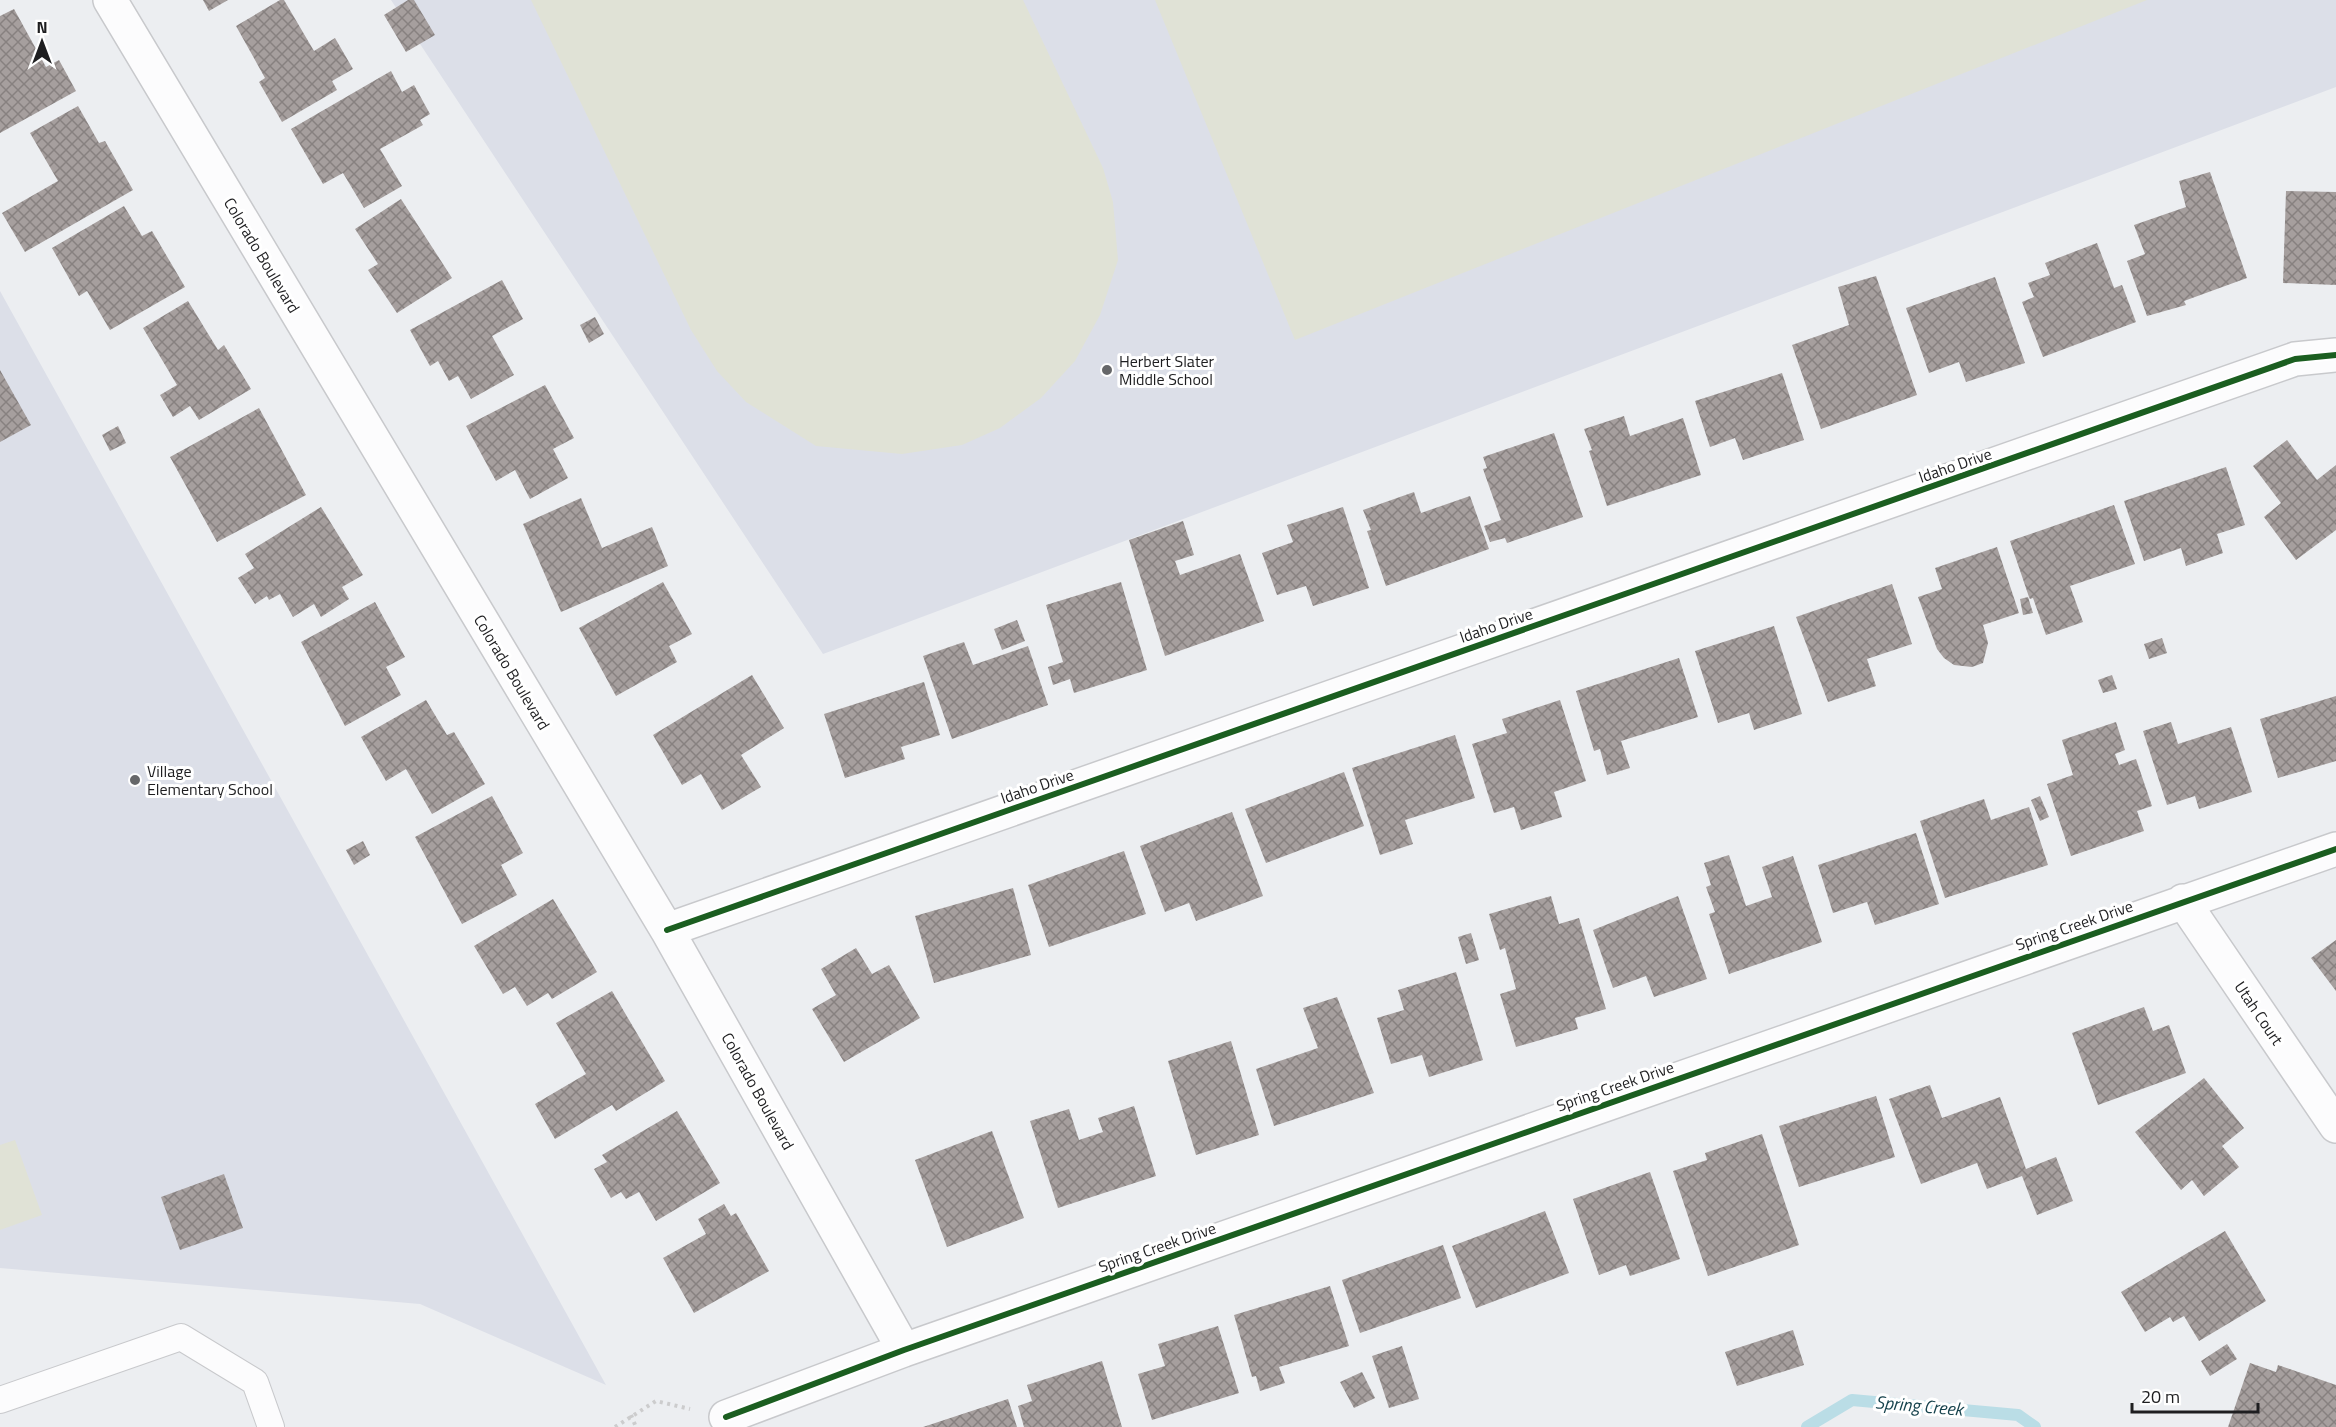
<svg xmlns="http://www.w3.org/2000/svg" width="2336" height="1427" font-family="'Titillium Web',sans-serif">
  <style>
    .built { fill: #dcdfe8 }
    .grass { fill: #e0e2d6 }
    .lines { fill: none; stroke-linecap: round; stroke-linejoin: round }
    .stream { stroke: #badde6; stroke-width: 12 }
    .building { fill: url(#building-cross-hatch) }
    .service-casing { stroke: #c8c9cc; stroke-width: 28 }
    .minor-casing { stroke: #c8c9cc; stroke-width: 36 }
    .path { stroke: #cccccd; stroke-width: 4; stroke-dasharray: 3 4.5; stroke-linecap: butt }
    .service { stroke: #fcfcfd; stroke-width: 26 }
    .minor { stroke: #fcfcfd; stroke-width: 33 }
    .cycleway-casing { stroke: #fff; stroke-width: 10 }
    .cycleway { stroke: #1b5e20; stroke-width: 6 }
    .poi-dot { fill: #666769; stroke: #fff; stroke-width: 2 }
    .labels { text-anchor: middle; stroke-width: 6; stroke-linejoin: round; paint-order: stroke }
    .street-label { font-size: 16px; fill: #1e1e20; stroke: #fff }
    .poi-label { font-size: 16px; fill: #1e1e20; stroke: #fff; text-anchor: start }
    .water-label { font-size: 18px; font-style: italic; fill: #17434d; stroke: #fff }
  </style>
  <defs>
    <pattern id="building-cross-hatch" width="8" height="8" patternUnits="userSpaceOnUse" patternTransform="scale(1.5)"><rect width="8" height="8" fill="#a69f9e"/><path d="M0 0l8 8M0 8l8-8" fill="none" stroke="#878180"/></pattern>
  </defs>
  <rect width="100%" height="100%" fill="#eceef1"/>
  <path class="built" d="M391,0H2336V87L823,654Z
    M0,291L606,1385L420,1304L0,1268Z"/>
  <path class="grass" d="M531,0H1023L1103,168L1113,202L1118,260L1100,315L1075,361L1041,398L1000,428L962,445L902,454L816,446L746,402L717,371L691,330Z
    M1155,0H2147L1295,340Z
    M15,1140L42,1215L0,1230V1145Z"/>
  <g class="lines">
    <path class="stream" d="M1807,1427L1852,1400L2018,1415L2035,1427"/>
  </g>
  <path class="building" d="M203,0H228L209,11Z
    M280,0H284L314,51L335,38L353,69L332,81L337,90L282,122L259,82L265,78L236,26Z
    M408,0H414L435,35L406,52L384,15Z
    M14,9L46,67L59,60L76,91L0,133V16Z
    M391,71L402,92L414,85L430,114L420,120L423,125L380,149L402,186L364,208L343,173L323,184L291,129Z
    M78,106L99,143L105,141L133,190L25,252L2,213L58,181L30,133Z
    M2210,172L2247,278L2184,301L2186,305L2147,316L2127,261L2145,254L2134,225L2186,207L2179,181Z
    M2286,191L2336,192V285L2283,283Z
    M401,199L452,278L397,313L368,270L378,264L355,229Z
    M124,206L142,236L152,231L185,287L110,330L87,291L79,296L52,248Z
    M2097,243L2114,288L2122,285L2136,322L2043,357L2022,302L2034,297L2028,283L2050,275L2045,263Z
    M1876,276L1917,395L1821,429L1792,345L1849,325L1838,287Z
    M1995,277L2025,363L1966,382L1959,362L1929,373L1906,308Z
    M502,280L523,319L492,336L514,375L471,399L458,376L449,381L438,361L430,366L410,330Z
    M188,301L218,350L224,345L251,389L199,420L190,406L173,417L160,395L177,385L143,328Z
    M595,317L604,334L589,343L580,325Z
    M0,370L31,425L0,442Z
    M1782,373L1804,440L1743,460L1735,438L1710,447L1695,401Z
    M545,385L574,438L553,449L568,478L530,499L515,470L496,481L466,426Z
    M259,408L306,495L217,542L170,457Z
    M1624,416L1630,436L1683,418L1701,475L1607,506L1589,451L1592,450L1584,429Z
    M118,426L126,443L110,451L102,435Z
    M1554,433L1583,517L1507,543L1505,538L1490,542L1484,526L1501,520L1483,469L1487,468L1483,457Z
    M2287,440L2317,480L2336,465V530L2296,560L2264,517L2281,503L2253,466Z
    M2226,467L2245,525L2217,534L2223,553L2186,566L2181,548L2144,561L2124,501Z
    M1414,492L1421,513L1470,496L1489,549L1386,586L1367,531L1371,530L1363,510Z
    M581,498L602,548L652,527L668,566L561,612L523,524Z
    M2114,505L2135,564L2070,586L2083,622L2046,635L2033,598L2030,599L2029,597L2010,541Z
    M321,507L363,575L342,587L349,599L321,617L314,604L293,617L280,594L269,600L267,596L255,604L238,578L254,568L245,554Z
    M1343,507L1369,588L1313,606L1306,586L1277,595L1262,553L1293,542L1287,525Z
    M1183,521L1194,555L1175,561L1180,575L1240,554L1264,621L1165,656L1129,540Z
    M1997,547L2019,613L1983,625L1988,643L1983,663L1972,667L1954,665L1944,658L1937,649L1918,597L1942,589L1935,568Z
    M663,582L692,634L669,646L677,662L616,696L579,628Z
    M1121,582L1147,670L1074,693L1070,679L1053,685L1048,667L1063,662L1046,605Z
    M1892,584L1912,644L1867,659L1876,686L1828,702L1796,617Z
    M2028,597L2033,613L2023,615L2020,599Z
    M375,602L405,657L386,667L401,695L345,726L301,642Z
    M1017,620L1025,641L1002,650L994,629Z
    M1774,626L1802,714L1754,730L1749,713L1718,723L1695,651Z
    M2162,638L2167,653L2149,659L2144,644Z
    M964,642L973,665L1028,646L1048,705L952,739L923,656Z
    M1679,658L1698,717L1621,741L1630,768L1607,775L1600,749L1594,751L1576,691Z
    M752,675L784,728L741,755L761,787L722,810L701,774L682,785L653,735Z
    M2112,675L2117,689L2103,693L2098,680Z
    M924,682L940,735L901,747L905,759L845,778L824,714Z
    M2336,696V761L2278,778L2260,719Z
    M426,700L447,735L454,732L485,784L432,814L406,769L386,781L361,737Z
    M1560,700L1586,781L1554,792L1562,817L1521,830L1514,807L1494,813L1472,744L1507,733L1502,719Z
    M2116,722L2125,750L2115,754L2119,765L2136,759L2152,806L2137,811L2144,831L2071,856L2047,784L2073,775L2062,740Z
    M2171,722L2178,744L2231,727L2252,792L2199,809L2195,796L2167,805L2143,731Z
    M1455,735L1475,798L1405,820L1413,844L1380,855L1352,768Z
    M1344,772L1364,826L1266,863L1245,809Z
    M492,796L523,853L501,865L517,895L462,924L415,837Z
    M2040,796L2049,817L2040,821L2031,800Z
    M1984,799L1991,820L2029,807L2048,865L1945,898L1920,821Z
    M1232,812L1263,896L1196,921L1189,903L1165,912L1140,846Z
    M1916,833L1939,904L1875,925L1867,902L1833,913L1818,865Z
    M363,841L370,855L354,865L346,850Z
    M1124,851L1146,914L1049,947L1028,885Z
    M1729,855L1746,906L1772,897L1762,867L1793,856L1822,942L1729,974L1709,914L1715,912L1706,887L1711,885L1704,863Z
    M1013,888L1031,955L934,983L915,916Z
    M1551,896L1559,924L1579,918L1606,1009L1575,1018L1578,1029L1516,1047L1500,994L1516,989L1505,948L1500,950L1489,914Z
    M1678,896L1707,979L1654,997L1646,976L1613,988L1593,930Z
    M553,899L597,972L552,999L548,993L527,1006L515,987L503,994L474,946Z
    M1471,933L1479,960L1466,964L1458,937Z
    M2336,940V991L2311,958Z
    M856,948L872,974L889,965L920,1018L844,1062L812,1009L836,995L821,969Z
    M1456,972L1483,1060L1429,1077L1422,1055L1391,1064L1377,1018L1404,1010L1398,990Z
    M612,991L665,1081L616,1111L612,1105L555,1139L535,1104L586,1074L556,1023Z
    M1337,997L1374,1093L1274,1126L1256,1069L1318,1048L1303,1008Z
    M2144,1007L2153,1031L2169,1025L2186,1073L2098,1105L2072,1033Z
    M1231,1041L1259,1135L1196,1155L1168,1061Z
    M2204,1078L2244,1128L2222,1146L2239,1167L2204,1196L2192,1180L2181,1190L2135,1132Z
    M1930,1085L1942,1118L2000,1097L2026,1169L2056,1157L2073,1201L2037,1215L2022,1176L1987,1189L1977,1163L1921,1184L1889,1099Z
    M1876,1096L1895,1157L1799,1187L1779,1126Z
    M1134,1106L1156,1176L1058,1208L1030,1121L1069,1109L1079,1140L1103,1132L1098,1118Z
    M677,1111L720,1183L656,1221L639,1192L626,1199L621,1192L611,1198L594,1169L607,1162L602,1155Z
    M992,1131L1024,1218L947,1247L915,1160Z
    M1762,1134L1799,1245L1708,1276L1673,1171L1707,1160L1705,1153Z
    M1650,1172L1680,1259L1630,1276L1626,1265L1599,1275L1573,1199Z
    M224,1174L243,1228L180,1250L161,1197Z
    M724,1204L731,1216L736,1213L769,1271L694,1313L663,1258L706,1234L698,1219Z
    M1545,1211L1569,1273L1476,1308L1452,1246Z
    M2225,1231L2266,1301L2199,1341L2184,1316L2173,1322L2170,1317L2145,1332L2121,1292Z
    M1443,1245L1461,1298L1360,1333L1342,1280Z
    M1330,1286L1349,1346L1279,1367L1285,1383L1260,1391L1256,1376L1252,1377L1234,1315Z
    M1218,1326L1239,1393L1152,1420L1138,1374L1165,1366L1158,1344Z
    M1793,1330L1804,1365L1737,1386L1725,1352Z
    M2227,1344L2237,1359L2210,1376L2201,1361Z
    M1402,1346L1419,1399L1389,1408L1372,1356Z
    M1102,1361L1122,1427H1024L1018,1406L1032,1401L1027,1385Z
    M2250,1363L2276,1372L2278,1365L2336,1385V1427H2228Z
    M1362,1372L1375,1398L1354,1408L1340,1382Z
    M1008,1399L1017,1427H923Z"/>
  <g class="lines">
    <defs>
      <path id="service" d="M0,1400L181,1337L255,1382L271,1427"/>
      <path id="minor" d="M110,0L667,930L904,1350
        M2183,901L2336,1126
        M667,930L2295,359L2336,355
        M726,1417L904,1350L2336,849"/>
    </defs>
    <use href="#service" class="service-casing"/>
    <use href="#minor" class="minor-casing"/>
    <path class="path" d="M631,1415L636,1427
      M615,1427L656,1401L690,1409"/>
    <use href="#service" class="service"/>
    <use href="#minor" class="minor"/>
    <defs>
      <path id="cycleway" d="M667,930L2295,359L2336,355
        M726,1417L904,1350L2336,849"/>
    </defs>
    <use href="#cycleway" class="cycleway-casing"/>
    <use href="#cycleway" class="cycleway"/>
  </g>
  <g class="poi-dot">
    <circle cx="1107" cy="370" r="6"/>
    <circle cx="135" cy="780" r="6"/>
  </g>
  <g class="labels">
    <g class="street-label">
      <text transform="translate(262 255) rotate(59)" y="6">Colorado Boulevard</text>
      <text transform="translate(1955 465) rotate(-19)" y="6">Idaho Drive</text>
      <text transform="translate(1496 625) rotate(-19)" y="6">Idaho Drive</text>
      <text transform="translate(512 672) rotate(59)" y="6">Colorado Boulevard</text>
      <text transform="translate(1037 786) rotate(-19)" y="6">Idaho Drive</text>
      <text transform="translate(2074 925) rotate(-19)" y="6">Spring Creek Drive</text>
      <text transform="translate(2259 1013) rotate(56)" y="6">Utah Court</text>
      <text transform="translate(1615 1086) rotate(-19)" y="6">Spring Creek Drive</text>
      <text transform="translate(758 1091) rotate(61)" y="6">Colorado Boulevard</text>
      <text transform="translate(1157 1247) rotate(-19)" y="6">Spring Creek Drive</text>
    </g>
    <g class="poi-label">
      <text x="1119" y="367">Herbert Slater<tspan x="1119" dy="18">Middle School</tspan></text>
      <text x="147" y="777">Village<tspan x="147" dy="18">Elementary School</tspan></text>
    </g>
    <g class="water-label">
      <text transform="translate(1919 1406) rotate(5)" y="6">Spring Creek</text>
    </g>
  </g>
  <g transform="translate(42 42)" stroke="#ffffff" stroke-width="4.5" paint-order="stroke">
  <path d="M0-4.5L10 22L0 15L-10 22Z" fill="#1e1e20"/>
  <text y="-9" font-size="16" font-weight="bold" text-anchor="middle" fill="#1e1e20">N</text>
  </g>
  <path d="M2132 1403v9h126v-9" fill="none" stroke="#1e1e20" stroke-width="3"/>
  <text x="2141" y="1403" font-size="18" fill="#1e1e20" stroke="#ffffff" stroke-width="4.5" paint-order="stroke">20 m</text>
</svg>
